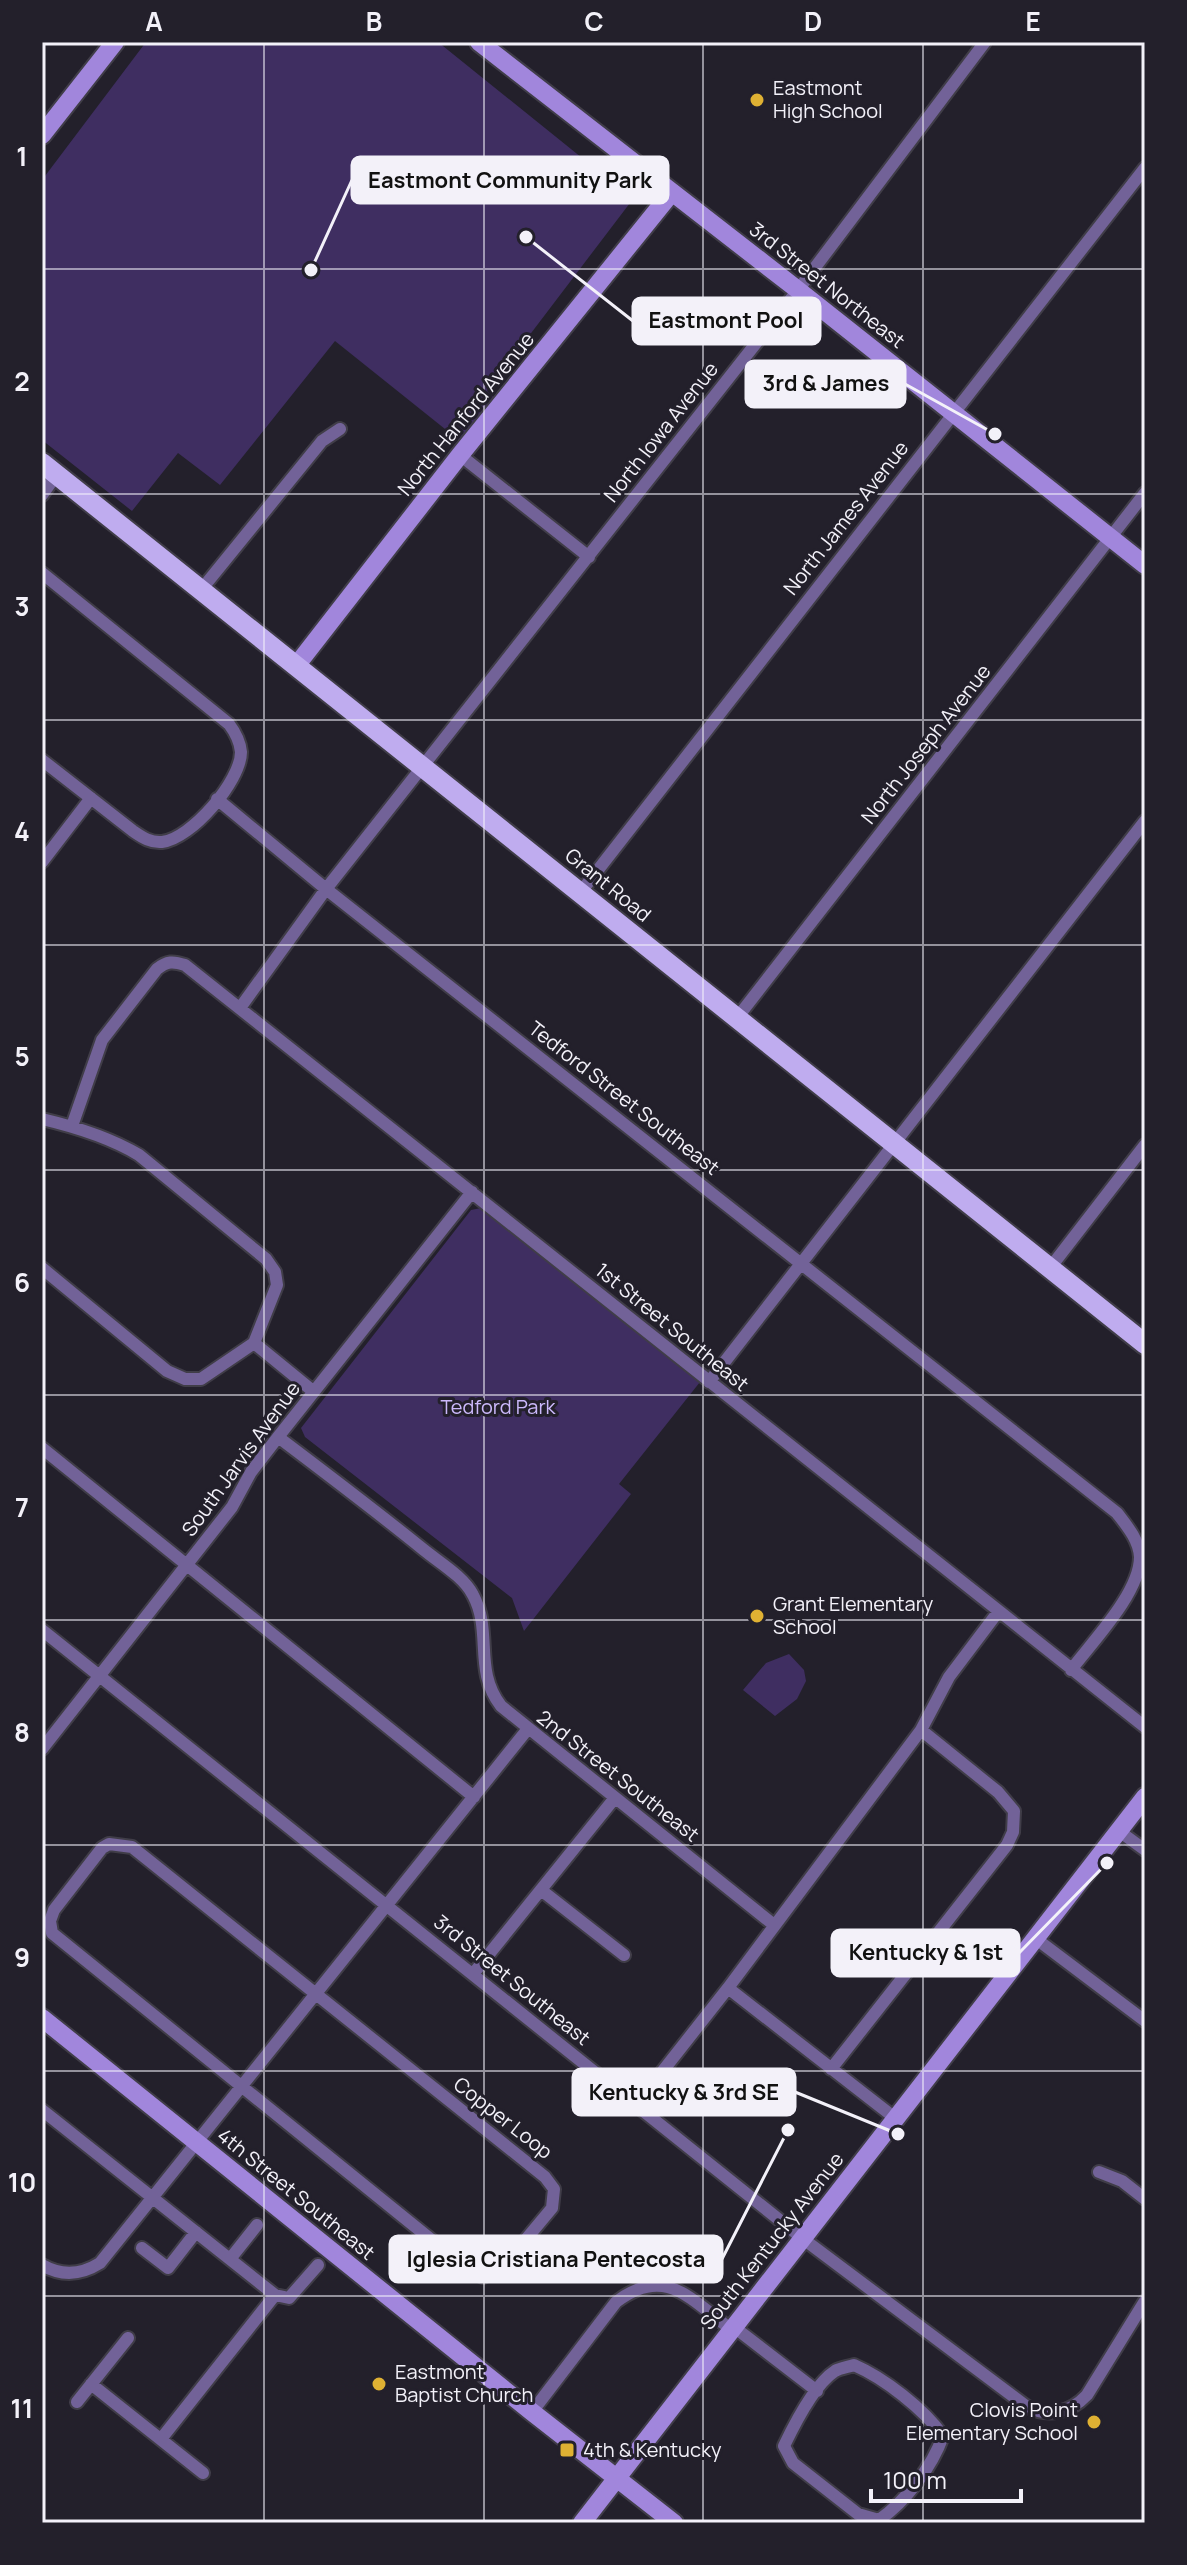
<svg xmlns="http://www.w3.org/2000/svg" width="1187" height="2565" font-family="Manrope,sans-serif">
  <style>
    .green { fill: #3f2e61 }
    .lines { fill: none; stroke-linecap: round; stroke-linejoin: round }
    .street-casing { stroke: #403d48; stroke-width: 16 }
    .secondary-casing { stroke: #403d48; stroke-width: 22 }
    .primary-casing { stroke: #403d48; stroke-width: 24 }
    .street { stroke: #726298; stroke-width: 12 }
    .secondary { stroke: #a186dc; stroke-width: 18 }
    .primary { stroke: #bfacef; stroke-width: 20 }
    .grid { fill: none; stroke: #f3f1f9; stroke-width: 2; stroke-opacity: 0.55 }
    .poi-dot { fill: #dfb133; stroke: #23202b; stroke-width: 3 }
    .labels { text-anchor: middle; stroke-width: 6; stroke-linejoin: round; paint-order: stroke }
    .poi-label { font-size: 20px; fill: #f3f1f9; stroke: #23202b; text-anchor: start }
    .street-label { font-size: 20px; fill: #f3f1f9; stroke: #23202b }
    .park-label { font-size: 20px; fill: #cbb8fb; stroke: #23202b }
    .leader { fill: none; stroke: #f3f1f9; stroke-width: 3 }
    .callout-dot { fill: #f3f1f9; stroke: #23202b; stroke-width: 3 }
    .callout { fill: #f3f1f9; stroke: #f3f1f9; stroke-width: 3 }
    .callout-label { font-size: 22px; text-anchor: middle; font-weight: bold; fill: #111 }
    .neatline { fill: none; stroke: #f3f1f9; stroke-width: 3 }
    .grid-label { font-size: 26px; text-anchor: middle; font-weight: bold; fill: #f3f1f9 }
  </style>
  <rect width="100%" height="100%" fill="#23202b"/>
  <path class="green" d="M146,42H438L633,199L487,391L495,399L460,441L335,341L220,485L178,453L132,511L42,440V180Z
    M481,1208L700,1382L619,1484L631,1494L524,1631L512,1598L305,1437L301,1428L471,1210Z
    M789,1654L804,1670L806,1681L797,1699L775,1716L743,1690L766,1663Z"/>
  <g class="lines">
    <defs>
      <path id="street" d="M460,455L589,557
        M42,495L57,474
        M42,573L229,724C235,732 240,741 241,752C241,781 191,839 162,842C150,843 142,837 133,831L42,760
        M201,590L322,441L340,429
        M217,799L326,889L1117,1513C1127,1526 1139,1540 1140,1557C1140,1593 1092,1642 1071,1670
        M42,862L91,798
        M580,893L1145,168
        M240,1008L326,889L798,290L985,42
        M737,1018L1145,493
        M42,1119C76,1127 109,1137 139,1155L266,1259L275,1272L277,1285L254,1343
        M72,1126L102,1040L157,969C167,961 173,961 185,965L1145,1727
        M42,1268L167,1371L185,1379H201L254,1343
        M1050,1268L1145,1145
        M254,1343L314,1392
        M709,1382L1145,821
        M278,1437C327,1474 376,1511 424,1550C440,1563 464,1577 473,1595C493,1632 473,1670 501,1706L774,1925
        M42,1448L474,1797
        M42,1630L802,2238L1026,2406C1048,2418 1070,2413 1087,2395L1145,2301
        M42,1749L232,1507L251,1472L278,1437L472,1192
        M1119,1831L1145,1850
        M109,1844L132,1847L545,2177L554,2189L552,2208L503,2267L483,2277L470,2271L52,1933L50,1921L54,1910L102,1848Z
        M541,1890L624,1955
        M1035,1938L1145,2021
        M473,1974L614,1799
        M728,1988L895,2118
        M831,2069L1007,1845L1013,1832L1014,1811L998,1792L921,1730
        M636,2105L728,1988L921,1730L949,1677L998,1612
        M42,2110L275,2295L161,2439
        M1099,2172L1122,2181L1145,2199
        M142,2248L168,2268L196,2232
        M230,2259L257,2225
        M42,2265C61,2276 81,2275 100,2263L527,1730
        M275,2295L289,2298L318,2265
        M734,2327L817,2391
        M854,2365C884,2378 924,2409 943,2436C932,2467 906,2501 879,2520L858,2514L793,2463L784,2446C794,2425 815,2384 835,2371C840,2368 848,2367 854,2365Z
        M91,2384L203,2473
        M77,2402L128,2338
        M532,2412L616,2302C666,2264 691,2300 732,2330"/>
      <path id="secondary" d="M479,42L798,290L1145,565
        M42,135L115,42
        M296,666L460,455L672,192
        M42,2018L532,2412L674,2523
        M582,2523L1145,1797"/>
      <path id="primary" d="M42,463L1145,1344"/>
    </defs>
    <use href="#street" class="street-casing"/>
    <use href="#secondary" class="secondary-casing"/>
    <use href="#primary" class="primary-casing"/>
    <use href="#street" class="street"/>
    <use href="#secondary" class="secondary"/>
    <use href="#primary" class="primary"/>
  </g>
  <path class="grid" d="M264,42V2523M484,42V2523M703,42V2523M923,42V2523M42,269H1145M42,494H1145M42,720H1145M42,945H1145M42,1170H1145M42,1395H1145M42,1620H1145M42,1845H1145M42,2071H1145M42,2296H1145"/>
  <g class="poi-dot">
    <circle cx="757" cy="100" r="8"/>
    <circle cx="757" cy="1616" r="8"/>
    <circle cx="379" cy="2384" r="8"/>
    <circle cx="1094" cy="2422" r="8"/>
    <rect x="559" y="2442" width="16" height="16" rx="4"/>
  </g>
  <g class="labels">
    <g class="poi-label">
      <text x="773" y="95">Eastmont<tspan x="773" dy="23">High School</tspan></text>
      <text x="773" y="1611">Grant Elementary<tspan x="773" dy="23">School</tspan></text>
      <text x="395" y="2379">Eastmont<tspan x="395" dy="23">Baptist Church</tspan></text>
      <text x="1078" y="2417" text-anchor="end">Clovis Point<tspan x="1078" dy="23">Elementary School</tspan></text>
      <text x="583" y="2457">4th &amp; Kentucky</text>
    </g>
    <g class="street-label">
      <text transform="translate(827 285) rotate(38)" y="7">3rd Street Northeast</text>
      <text transform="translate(466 414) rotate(-51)" y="7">North Hanford Avenue</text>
      <text transform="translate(661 432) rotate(-52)" y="7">North Iowa Avenue</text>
      <text transform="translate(846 518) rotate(-52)" y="7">North James Avenue</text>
      <text transform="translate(926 744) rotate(-52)" y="7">North Joseph Avenue</text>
      <text transform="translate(608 885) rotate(39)" y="7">Grant Road</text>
      <text transform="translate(624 1098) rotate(38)" y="7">Tedford Street Southeast</text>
      <text transform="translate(672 1327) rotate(39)" y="7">1st Street Southeast</text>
      <text transform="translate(241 1459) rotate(-54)" y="7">South Jarvis Avenue</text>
      <text transform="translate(618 1776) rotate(38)" y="7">2nd Street Southeast</text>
      <text transform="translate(512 1980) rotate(39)" y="7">3rd Street Southeast</text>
      <text transform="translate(503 2118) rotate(38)" y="7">Copper Loop</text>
      <text transform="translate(296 2194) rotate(39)" y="7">4th Street Southeast</text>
      <text transform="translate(772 2241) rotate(-52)" y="7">South Kentucky Avenue</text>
    </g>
    <g class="park-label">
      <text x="498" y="1414">Tedford Park</text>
    </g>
  </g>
  <path class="leader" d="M311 270L352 180M526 237L633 321M995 434L905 384M1107 1863L1019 1953M898 2134L795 2092M788 2130L722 2259"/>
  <g class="callout-dot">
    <circle cx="311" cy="270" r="8"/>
    <circle cx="526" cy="237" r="8"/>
    <circle cx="995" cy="434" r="8"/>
    <circle cx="1107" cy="1863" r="8"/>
    <circle cx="898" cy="2134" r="8"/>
    <circle cx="788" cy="2130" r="8"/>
  </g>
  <g class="callout">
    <rect x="352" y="157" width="316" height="46" rx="8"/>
    <rect x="633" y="298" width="187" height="46" rx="8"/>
    <rect x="746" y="361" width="159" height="46" rx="8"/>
    <rect x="832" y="1930" width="187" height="46" rx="8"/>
    <rect x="573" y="2069" width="222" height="46" rx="8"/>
    <rect x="390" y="2236" width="332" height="46" rx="8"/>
  </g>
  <g class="callout-label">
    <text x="510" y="188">Eastmont Community Park</text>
    <text x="726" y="328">Eastmont Pool</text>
    <text x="826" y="391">3rd &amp; James</text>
    <text x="926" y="1960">Kentucky &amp; 1st</text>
    <text x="684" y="2100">Kentucky &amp; 3rd SE</text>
    <text x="556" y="2267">Iglesia Cristiana Pentecosta</text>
  </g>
  <rect width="1187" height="2565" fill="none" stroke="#23202b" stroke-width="88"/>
  <path d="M871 2489v12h150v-12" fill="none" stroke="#f3f1f9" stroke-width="4"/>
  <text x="883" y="2489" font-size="24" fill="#f3f1f9" stroke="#23202b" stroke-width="6" paint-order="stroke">100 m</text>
  <rect x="44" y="44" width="1099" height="2477" class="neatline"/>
  <g class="grid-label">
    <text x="154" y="31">A</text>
    <text x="374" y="31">B</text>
    <text x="594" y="31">C</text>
    <text x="813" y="31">D</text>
    <text x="1033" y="31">E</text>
    <text x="22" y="166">1</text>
    <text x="22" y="391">2</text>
    <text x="22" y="616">3</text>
    <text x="22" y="841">4</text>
    <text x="22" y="1066">5</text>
    <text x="22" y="1292">6</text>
    <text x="22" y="1517">7</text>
    <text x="22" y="1742">8</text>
    <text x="22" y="1967">9</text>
    <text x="22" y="2192">10</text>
    <text x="22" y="2418">11</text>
  </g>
</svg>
